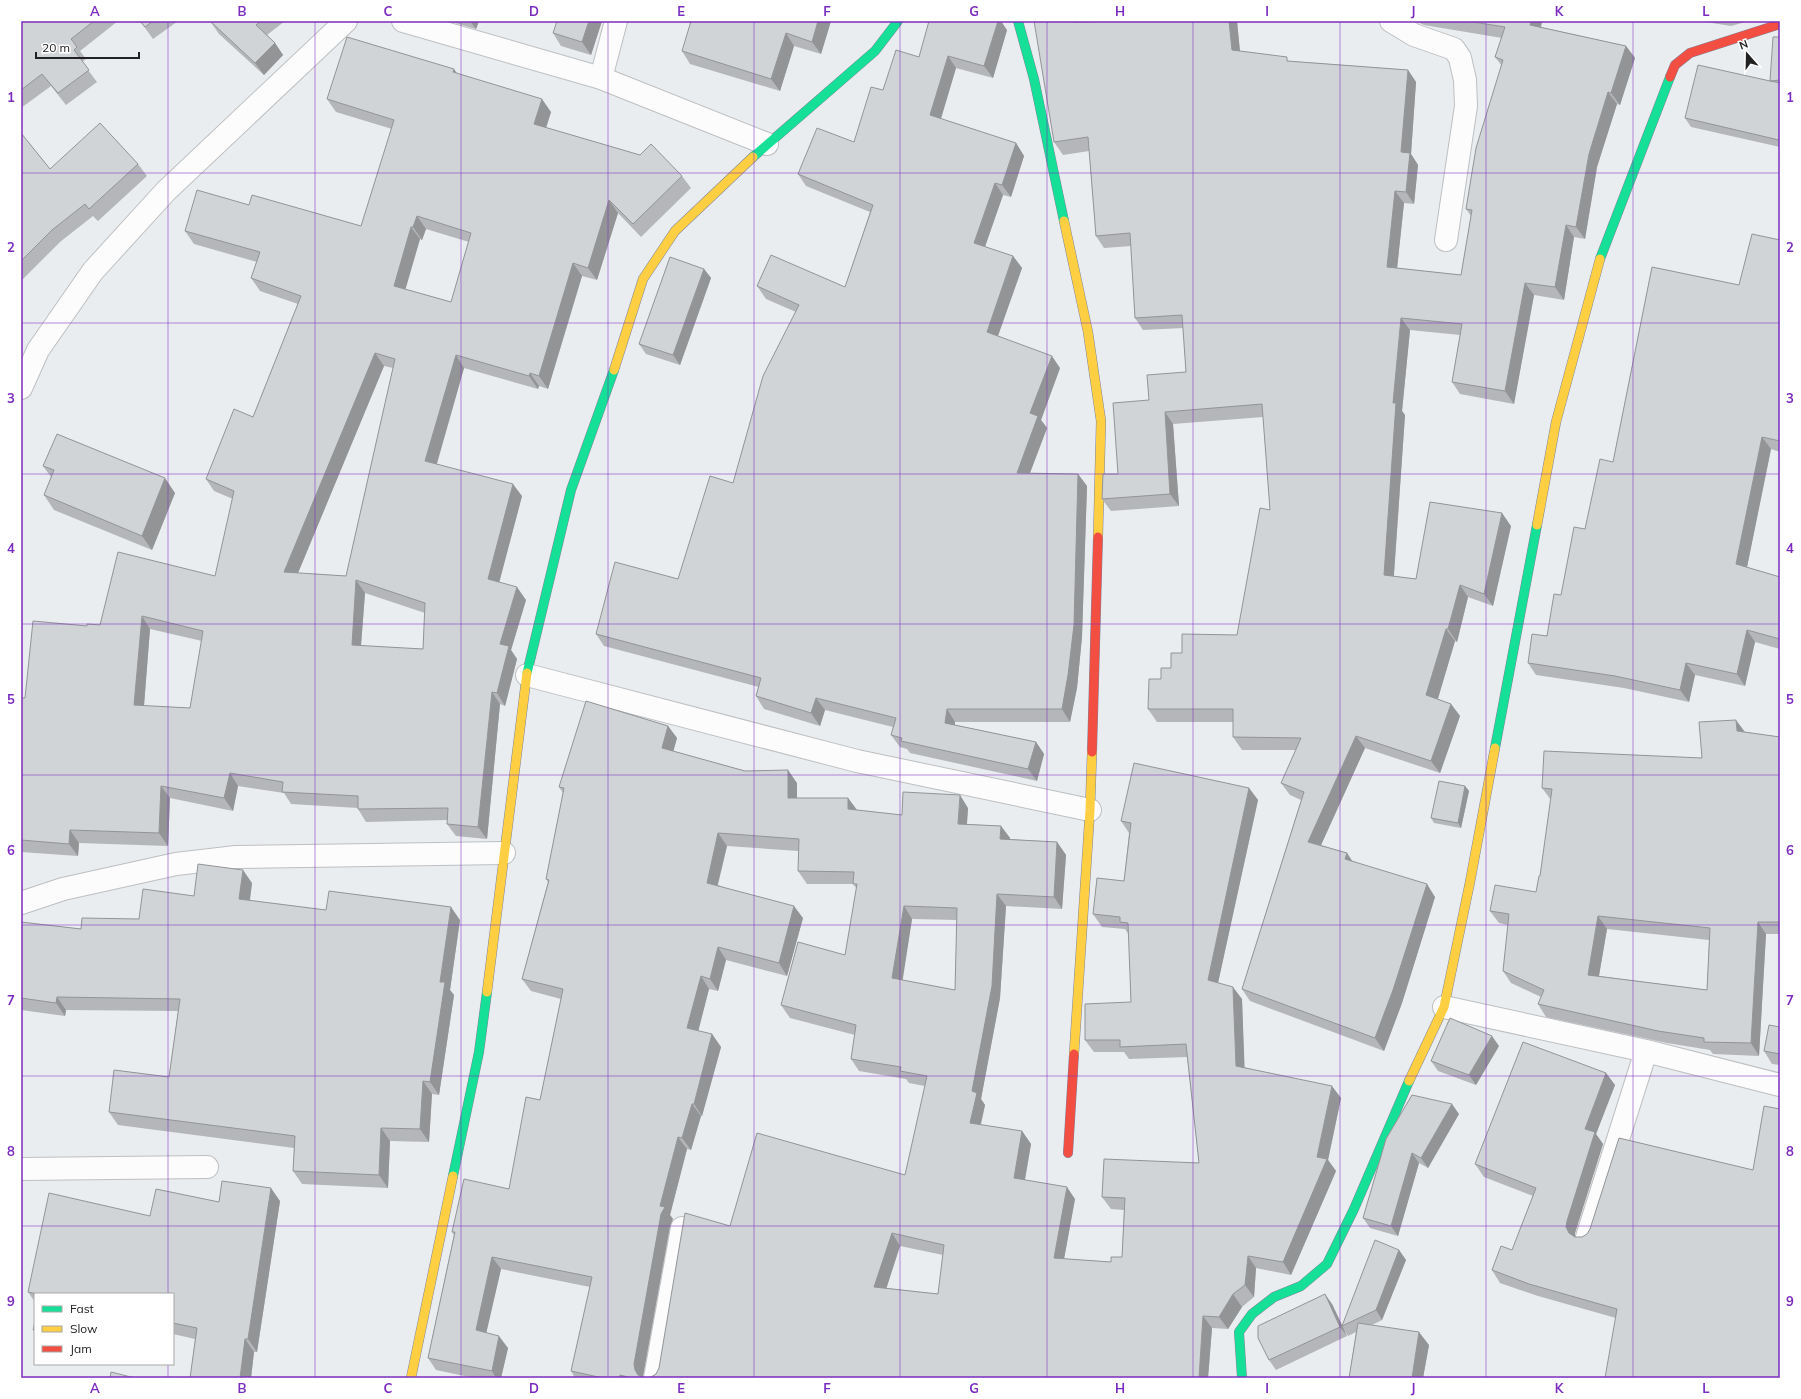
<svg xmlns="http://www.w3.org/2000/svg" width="1801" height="1399" font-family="Mulish,sans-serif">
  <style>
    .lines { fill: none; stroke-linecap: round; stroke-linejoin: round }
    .street-casing { stroke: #bdbfc0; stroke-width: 24 }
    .fast-casing { stroke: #80849c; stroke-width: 10 }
    .slow-casing { stroke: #80849c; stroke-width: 10 }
    .jam-casing { stroke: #80849c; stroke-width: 10 }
    .street { stroke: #fcfcfd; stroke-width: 22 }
    .fast { stroke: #16e098; stroke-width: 9 }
    .slow { stroke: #ffcf43; stroke-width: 9 }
    .jam { stroke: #f24e42; stroke-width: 9 }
    .wall { fill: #b4b6b9; fill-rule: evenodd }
    .shaded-wall { fill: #929496 }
    .building { fill: #d1d4d7; stroke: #929496; fill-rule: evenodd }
    .grid { fill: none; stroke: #7b2cbf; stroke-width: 1; stroke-opacity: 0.55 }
    .neatline { fill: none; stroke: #7b2cbf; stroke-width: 1.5 }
    .grid-label { font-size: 13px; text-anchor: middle; font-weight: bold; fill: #7b2cbf }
  </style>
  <rect width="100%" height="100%" fill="#eaedf0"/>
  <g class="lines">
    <defs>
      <path id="street" d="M403,21L601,78L767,144
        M1391,21L1414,35L1454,49L1460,58L1465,80L1466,106L1446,240
        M601,78L616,21
        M21,388L38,350L93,271L166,191L346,21
        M527,675L857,761L1090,810
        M21,903L63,889L176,864L236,857L504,853
        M1444,1007L1646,1051L1780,1085
        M21,1169L207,1167
        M1587,1237L1646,1051
        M655,1378L682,1228"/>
      <path id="fast" d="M1018,21L1034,79L1064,221
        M753,157L875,51L898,21
        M1600,259L1670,77
        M527,673L571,490L614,370
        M1495,748L1537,525
        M453,1176L479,1052L487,992
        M1242,1378L1239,1332L1252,1314L1274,1297L1301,1286L1327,1264L1354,1209L1409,1081"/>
      <path id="slow" d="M1064,221L1088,332L1101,421L1098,537
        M614,370L643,279L675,231L753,157
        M1537,525L1556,422L1600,259
        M487,992L527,673
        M1074,1054L1090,810L1092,752
        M1409,1081L1444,1007L1470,882L1495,748
        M411,1378L453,1176"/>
      <path id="jam" d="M1670,77L1675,65L1690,53L1780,24
        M1092,752L1098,537
        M1068,1153L1074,1054"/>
    </defs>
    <use href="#street" class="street-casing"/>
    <use href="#fast" class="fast-casing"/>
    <use href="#slow" class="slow-casing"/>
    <use href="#jam" class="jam-casing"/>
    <use href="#street" class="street"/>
    <use href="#fast" class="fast"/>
    <use href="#slow" class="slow"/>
    <use href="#jam" class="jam"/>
  </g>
  <path class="wall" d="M21,21H118L80,51L86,59L82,62L97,82L66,105L51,86L21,108Z
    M140,21H178L153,39Z
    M210,21H285L267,35L275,43L283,55L264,75L219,34Z
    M448,21H479L476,29Z
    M602,21L591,55L561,46L553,33Z
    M831,21L821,54L794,46L780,91L690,64L682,51Z
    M1079,21L1080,22L1237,21L1240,51L1290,61L1408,70L1416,82L1411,154L1418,165L1414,204L1404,203L1397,268L1461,275L1471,216L1466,209L1502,66L1495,57L1502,38L1424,25L1415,21H1542L1541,27L1626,46L1635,58L1620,105L1617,104L1597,167L1585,239L1574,237L1564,300L1534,295L1514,404L1460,394L1452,382L1460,335L1410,330L1402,411L1405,415L1394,576L1416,579L1511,526L1493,606L1468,597L1457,642L1455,641L1438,699L1451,704L1460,716L1440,773L1365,748L1321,845L1347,853L1352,862L1435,897L1402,1003L1384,1051L1250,1001L1242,989L1301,800L1290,795L1281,783L1296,750H1242L1233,737V722H1157L1148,709L1161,679L1171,668L1182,653L1237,635L1270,510L1263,417L1173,424L1179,506L1111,511L1102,499L1118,474L1149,400L1186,372L1183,328L1143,330L1135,318L1131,246L1104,248L1096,236L1089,151L1063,155L1054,142Z
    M1699,21H1749L1731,26Z
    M1007,30L993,78L956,68L941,119L1016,143L1024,156L1011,197L1003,195L985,247L1013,256L1022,268L998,336L1060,368L1041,420L1047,428L1030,473L1078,474L1087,486L1082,637L1077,688L1070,722H955V725L1036,742L1044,754L1037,781L910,753L907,749L900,747L891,735L893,727L825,710L820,726L764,709L756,696L759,687L604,646L596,634L678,579L733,483L796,312L766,299L757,286L845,287L870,212L806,186L798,174L854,142L883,90L919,57Z
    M1780,37V147L1691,127L1685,118L1770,81Z
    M457,74L551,112L546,128L682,176L691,188L641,237L618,213L597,280L582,276L548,389L539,386L538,389L464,368L437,464L522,496L499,582L526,600L511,650L517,659L505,706L500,704L487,839L456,836L447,824V820L366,822L358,809V808L291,804L284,793L238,786L233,811L170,798L168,846L79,843L78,856L21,852V698H25L87,626L100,625L215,576L233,499L214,491L206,479L253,417L298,304L260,291L251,278L257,262L194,244L185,231L249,205L361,226L392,129L336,112L327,99ZM426,229L469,242L451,302L405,289L420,239L422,240ZM384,366L393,368L346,576L298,573ZM365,593L425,613L423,649L361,646ZM150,629L202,641L190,708L144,706Z
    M21,133L50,169L138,164L147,176L98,221L93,216L60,242L21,281Z
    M1780,240V452L1771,449L1747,567L1780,577V649L1755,642L1745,686L1695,675L1689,702L1624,688L1536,675L1528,663L1547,636L1561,595L1585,529L1613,462L1739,285Z
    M704,269L711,278L680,365L646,354L639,344Z
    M43,466L175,493L152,550L54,510L44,495L51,477Z
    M668,726L677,738L673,751L745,771L797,783V798H848L857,810L902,815L968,808L967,824L1001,826L1010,838V839L1057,842L1066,855L1062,909L1006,906L1000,998L981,1099L985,1105L981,1125L1022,1131L1031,1144L1025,1180L1075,1199L1064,1259L1111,1262L1122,1257L1124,1210L1111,1209L1102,1197L1199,1163L1187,1057L1129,1059L1124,1052H1094L1085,1040L1131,1002L1129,935L1125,929L1102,927L1093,914L1124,881L1129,833L1121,821L1249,788L1258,800L1218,983L1242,999L1244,1067L1341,1098L1328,1160L1336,1171L1291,1275L1256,1268L1254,1297L1242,1307L1228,1329L1212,1328L1208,1378H646L651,1377L656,1374L730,1226L905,1175L925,1086L909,1083L906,1079L859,1071L851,1059L855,1035L790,1018L781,1005L845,955L857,889L853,884H807L798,871V851L727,846L718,885L803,918L787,976L726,960L718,991L709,989L698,1031L712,1034L721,1047L702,1116H701L691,1150L687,1149L670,1215L673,1219L670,1226L643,1376V1377L644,1378H575L571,1371L590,1287L501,1269L486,1333L508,1348L501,1378H474L436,1370L428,1358L454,1235L452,1232L509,1189L540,1100L561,999L531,991L522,979L548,882L546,879L563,793L559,787ZM912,919L957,920L955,990L902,980ZM900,1246L943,1255L938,1294L886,1288Z
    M1745,732L1780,737V934H1766L1759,1056L1713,1054L1710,1050L1667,1043L1546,1017L1538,1004L1541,997L1511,983L1503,971L1508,925L1499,923L1490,911L1536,892L1540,876L1551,800L1542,788L1702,758ZM1607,929L1709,940L1707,990L1599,976Z
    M1465,786L1469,791L1461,828L1434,823L1431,818Z
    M252,883L250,901L326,910L460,920L450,990L454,995L439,1095L432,1094L429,1142L390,1141L388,1188L302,1184L293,1171L294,1148L118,1125L109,1112L169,1077L178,1011L66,1010L65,1016L21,1010V922L81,929L139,919L194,896Z
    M1780,1027V1065L1772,1064L1764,1051Z
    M1499,1046L1476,1085L1438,1071L1431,1061Z
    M1606,1073L1615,1085L1596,1134L1603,1144L1575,1233V1237H1582L1753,1170L1780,1378L1616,1318L1538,1296L1500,1283L1492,1270L1512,1250L1533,1196L1484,1177L1475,1164Z
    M1459,1114L1428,1168L1419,1163L1398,1236L1370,1228L1363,1218L1386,1139Z
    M280,1201L257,1352H254L251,1378H190L195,1339L173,1334V1294H35V1302L28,1292L150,1216L219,1202Z
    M1399,1250L1406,1260L1382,1320L1372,1325L1429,1345L1423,1378H1349L1356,1332L1348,1336L1343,1328L1347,1336L1276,1370L1269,1360L1332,1304L1342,1325Z"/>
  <path class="shaded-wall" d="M470,21H479L476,29Z
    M589,21H602L591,55L582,42Z
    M818,21H831L821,54L812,42Z
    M998,21H1001L1007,30L993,78L984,66Z
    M1229,21H1237L1241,63L1232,50Z
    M1531,21H1542L1539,38L1530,25Z
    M786,33L794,46L780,91L771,79Z
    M275,43L283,55L264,75L255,63Z
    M1626,46L1635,58L1620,105L1611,93Z
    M948,56L956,68L938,128L930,115Z
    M454,69L463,82L453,72Z
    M1408,70L1416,82L1411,154L1418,165L1414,204L1406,192L1401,152Z
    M1608,92L1617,104L1597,167L1585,239L1576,227L1589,154Z
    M542,99L551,112L543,137L534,124Z
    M1016,143L1024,156L1011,197L1002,185Z
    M995,183L1003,195L982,255L974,243Z
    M1395,191L1404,203L1396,279L1387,267Z
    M609,200L618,213L597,280L588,268Z
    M417,216L426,229L422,240L413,227Z
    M1566,225L1574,237L1564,300L1555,287Z
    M411,227L420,239L403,298L394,286Z
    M1013,256L1022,268L995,344L987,332Z
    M573,263L582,276L548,389L539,376Z
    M704,269L711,278L680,365L673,355Z
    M1525,283L1534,295L1514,404L1505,391Z
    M1401,318L1410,330L1402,411L1405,415L1393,587L1384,575L1393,403Z
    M375,353L384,366L293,585L284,572Z
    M456,355L464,368L434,473L425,461Z
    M1052,356L1060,368L1041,420L1047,428L1025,486L1017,473L1030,413Z
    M530,373L539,386L538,389L529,376Z
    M1165,412L1173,424L1179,506L1170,494Z
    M1762,437L1771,449L1745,577L1736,564Z
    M1078,474L1087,486L1082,637L1077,688L1070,722L1062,709Z
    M165,478L175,493L152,550L142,536Z
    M513,484L522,496L497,591L488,579Z
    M1502,513L1511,526L1493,606L1484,594Z
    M356,580L365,593L360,658L352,645Z
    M1460,585L1468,597L1457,642L1448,629Z
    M517,587L526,600L511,650L517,659L505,706L497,693L500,644Z
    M142,616L150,629L143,718L134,705Z
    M1446,629L1455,641L1435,708L1426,695Z
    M1747,630L1755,642L1745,686L1737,674Z
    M1686,663L1695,675L1689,702L1680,690Z
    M492,692L500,704L487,839L478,827Z
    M816,698L825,710L820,726L811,713Z
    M1451,704L1460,716L1440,773L1431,761Z
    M947,709L955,722L954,735L945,723Z
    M1736,720L1745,732L1737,731Z
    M668,726L677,738L671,760L662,748Z
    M1356,736L1365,748L1317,854L1308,842Z
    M1036,742L1044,754L1037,781L1028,769Z
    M788,770L797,783V810L788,798Z
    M230,773L238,786L233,811L224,798Z
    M161,786L170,798L168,846L159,833Z
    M1465,786L1469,791L1461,828L1458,823Z
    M1249,788L1258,800L1216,992L1208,980Z
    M960,795L968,808L966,836L958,824Z
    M848,798L857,810L848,809Z
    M1001,826L1010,838L1009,851L1000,839Z
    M70,830L79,843L78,856L69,844Z
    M718,833L727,846L715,895L707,883Z
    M1057,842L1066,855L1062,909L1054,897Z
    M1347,853L1355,865L1345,859Z
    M243,870L252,883L248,912L239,899Z
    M1427,884L1435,897L1402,1003L1384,1051L1375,1038Z
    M997,894L1006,906L1000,998L981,1099L985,1105L978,1135L970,1123L972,1091Z
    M794,906L803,918L787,976L779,963Z
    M904,906L912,919L901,991L892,978Z
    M451,907L460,920L450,990L454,995L439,1095L430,1082L440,982Z
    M1598,916L1607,929L1597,987L1588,975Z
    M1758,922L1766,934L1759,1056L1751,1043Z
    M718,947L726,960L718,991L710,979Z
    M701,976L709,989L696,1040L687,1028Z
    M1233,987L1242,999L1245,1078L1236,1066Z
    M57,997L66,1010L65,1016L56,1003Z
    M712,1034L721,1047L702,1116L694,1104Z
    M1492,1036L1499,1046L1476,1085L1469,1075Z
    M1606,1073L1615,1085L1596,1134L1603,1144L1575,1233V1239L1569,1233L1566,1227L1567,1221L1585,1129Z
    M423,1081L432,1094L429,1142L420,1129Z
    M1332,1086L1341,1098L1328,1160L1336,1171L1291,1275L1283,1262L1317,1157Z
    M692,1104L701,1116L691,1150L682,1138Z
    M1452,1104L1459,1114L1428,1168L1421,1158Z
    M381,1128L390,1141L388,1188L379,1175Z
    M1022,1131L1031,1144L1023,1190L1014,1178Z
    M678,1137L687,1149L670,1215L673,1219L670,1226L643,1376V1378H640L635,1370L634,1364L660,1206Z
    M1412,1153L1419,1163L1398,1236L1391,1226Z
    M1067,1187L1075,1199L1062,1270L1054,1258Z
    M271,1188L280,1201L257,1352L248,1339Z
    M892,1233L900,1246L883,1299L874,1287Z
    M1399,1250L1406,1260L1382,1320L1376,1310Z
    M1248,1256L1256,1268L1254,1297L1245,1285Z
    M492,1257L501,1269L484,1343L476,1330Z
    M1233,1294L1242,1307L1228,1329L1219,1317Z
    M1325,1294L1332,1304L1347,1336L1340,1327Z
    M1203,1316L1212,1328L1208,1378H1199Z
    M1419,1332L1429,1345L1423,1378H1412Z
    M499,1336L508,1348L501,1378H496L492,1371Z
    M245,1339L254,1352L251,1378H240Z"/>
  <path class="building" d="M21,21H94L71,39L77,47L74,50L89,70L58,93L42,74L21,90Z
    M140,21H153L145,27Z
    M210,21H261L256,25L275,43L255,63Z
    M557,21H589L582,42L553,33Z
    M691,21H818L812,42L786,33L771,79L682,51Z
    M929,21H998L984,66L948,56L930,115L1016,143L1002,185L995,183L974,243L1013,256L987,332L1052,356L1030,413L1038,416L1017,473L1078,474L1074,625L1068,675L1062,709H947L945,723L1036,742L1028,769L901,741L902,738L891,735L896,718L816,698L811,713L756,696L761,678L596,634L615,562L678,579L710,476L733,483L763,376L799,305L757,286L771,255L845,287L873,205L798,174L817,128L854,142L871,87L883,90L896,50L919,57Z
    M1034,21H1073L1074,22L1112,21H1229L1232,50L1287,57V61L1408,70L1401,152L1410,153L1406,192L1395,191L1387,267L1461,275L1472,210L1466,209L1476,148L1503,60L1495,57L1505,27L1467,21H1531L1530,25L1626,46L1611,93L1608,92L1589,154L1576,227L1566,225L1555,287L1525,283L1505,391L1452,382L1462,324L1401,318L1393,403H1396L1384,575L1416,579L1430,502L1502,513L1484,594L1460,585L1448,629H1446L1426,695L1451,704L1431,761L1356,736L1308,842L1347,853L1345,859L1427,884L1393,990L1375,1038L1242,989L1304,792L1281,783L1301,738L1233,737V709H1148L1149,679H1161V668H1171V653H1182V634L1237,635L1260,508L1270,510L1262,404L1165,412L1170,494L1102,499L1103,474H1118L1113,403L1149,400L1147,375L1186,372L1182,315L1135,318L1130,233L1096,236L1088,137L1054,142Z
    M347,37L454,69L453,72L542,99L534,124L640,155L651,144L682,176L633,224L609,200L588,268L573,263L539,376L530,373L529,376L456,355L425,461L513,484L488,579L517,587L500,644L509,646L497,693L492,692L478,827L447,824L448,808L358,809V796L282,792L283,782L230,773L224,798L161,786L159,833L70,830L69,844L21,840V698H25L33,621L87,626V624L100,625L118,552L215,576L234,491L206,479L234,409L253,417L301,296L251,278L260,252L185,231L197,190L249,205L252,195L361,226L394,120L327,99ZM417,216L471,233L451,302L394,286L411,227H413ZM375,353L395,359L346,576L284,572ZM356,580L425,603L423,649L352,645ZM142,616L203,631L190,708L134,705Z
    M1773,37H1780V80L1770,81L1780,83V137L1779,140L1685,118L1698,65L1770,81Z
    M100,123L138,164L89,209L85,204L52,230L21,261V133L50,169Z
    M1752,234L1780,240V382L1779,386H1780V441L1762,437L1736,564L1780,577V639L1747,630L1737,674L1686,663L1680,690L1615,676L1528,663L1532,634L1547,636L1554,594L1561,595L1574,527L1585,529L1600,459L1613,462L1652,267L1739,285Z
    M670,257L704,269L673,355L639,344Z
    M57,434L165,478L142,536L44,495L54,470L43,466Z
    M586,701L668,726L662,748L745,771L788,770V798H848V809L902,815L903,792L960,795L958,824L1001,826L1000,839L1057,842L1054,897L997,894L992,986L972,1091L977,1093L970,1123L1022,1131L1014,1178L1067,1187L1054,1258L1111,1262V1257H1122L1125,1198L1102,1197L1104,1159L1199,1163L1186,1044L1120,1047V1040H1085V1004L1131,1002L1128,923L1120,922V917L1093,914L1097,878L1124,881L1131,823L1121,821L1134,763L1249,788L1208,980L1233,987L1236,1066L1332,1086L1317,1157L1327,1159L1283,1262L1248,1256L1245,1285L1233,1294L1219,1317L1203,1316L1199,1378H646L651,1377L656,1374L659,1368L685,1213L730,1226L757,1133L905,1175L927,1076L900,1071L901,1067L851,1059L856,1025L781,1005L798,942L845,955L857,884H853L854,872L798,871L799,839L718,833L707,883L794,906L779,963L718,947L710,979L701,976L687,1028L712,1034L694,1104H692L682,1138L678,1137L660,1206L665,1207L661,1214L634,1364L635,1370L638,1375L644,1378H632L620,1375L619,1378H603L571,1371L592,1277L492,1257L476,1330L499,1336L492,1371L428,1358L455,1232H452L464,1179L509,1189L526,1097L540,1100L563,989L522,979L549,880L546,879L564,788L559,787ZM904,906L957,908L955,990L892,978ZM892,1233L944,1245L938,1294L874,1287Z
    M1736,720L1737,731L1780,737V922H1758L1751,1043L1704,1042V1038L1658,1031L1538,1004L1544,990L1503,971L1509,914L1490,911L1495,885L1536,892L1539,876H1540L1552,789L1542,788L1544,751L1702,758L1699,722ZM1598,916L1710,928L1707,990L1588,975Z
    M1439,781L1465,786L1458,823L1431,818Z
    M198,864L243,870L239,899L326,910L329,891L451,907L440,982H445L430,1082L423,1081L420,1129L381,1128L379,1175L293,1171L295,1136L109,1112L114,1070L169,1077L180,999L57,997L56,1003L21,998V922L81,929L82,918L139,919L143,889L194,896Z
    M1450,1018L1492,1036L1469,1075L1431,1061Z
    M1769,1025L1780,1027V1054L1764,1051Z
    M1523,1042L1606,1073L1585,1129L1595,1132L1567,1221L1566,1227L1569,1233L1575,1237H1582L1587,1234L1590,1229L1619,1138L1753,1170L1764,1106L1780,1109V1378H1605L1617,1309L1529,1284L1492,1270L1501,1246L1512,1250L1536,1188L1475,1164Z
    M1412,1095L1452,1104L1421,1158L1412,1153L1391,1226L1363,1218L1386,1139Z
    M222,1181L271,1188L248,1339H245L240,1378H190L197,1328L173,1323V1294H37L28,1292L49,1193L150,1216L156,1189L219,1202Z
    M1375,1240L1399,1250L1376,1310L1342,1326Z
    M1325,1294L1340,1327L1269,1360L1258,1338V1326Z
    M35,1322V1330H33Z
    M1358,1323L1419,1332L1412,1378H1349Z
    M111,1372L135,1378H110Z"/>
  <path class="grid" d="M168,21V1294M315,21V1378M461,21V1378M608,21V1378M754,21V1378M900,21V1378M1047,21V1378M1193,21V1378M1340,21V1378M1486,21V1378M1633,21V1378M21,173H1780M21,323H1780M21,474H1780M21,624H1780M21,775H1780M21,925H1780M21,1076H1780M21,1226H1780M168,1364V1378"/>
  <rect width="1801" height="1399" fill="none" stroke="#ffffff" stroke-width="44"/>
  <rect x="34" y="1293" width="140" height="72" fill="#ffffff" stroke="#a7a7a7"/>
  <rect x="42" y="1306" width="20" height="6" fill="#16e098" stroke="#a7a7a7"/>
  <text x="70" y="1313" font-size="12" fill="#222222">Fast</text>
  <rect x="42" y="1326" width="20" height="6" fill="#ffcf43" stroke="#a7a7a7"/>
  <text x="70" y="1333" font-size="12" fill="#222222">Slow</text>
  <rect x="42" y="1346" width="20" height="6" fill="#f24e42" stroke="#a7a7a7"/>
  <text x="70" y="1353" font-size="12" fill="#222222">Jam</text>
  <g transform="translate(1747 54) rotate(340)" stroke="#ffffff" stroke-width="3" paint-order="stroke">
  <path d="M0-3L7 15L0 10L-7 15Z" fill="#222222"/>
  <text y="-6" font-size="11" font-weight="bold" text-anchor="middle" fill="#222222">N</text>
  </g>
  <path d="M36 52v6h103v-6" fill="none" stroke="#222222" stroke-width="2"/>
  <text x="42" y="52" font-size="12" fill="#222222" stroke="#ffffff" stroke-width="3" paint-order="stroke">20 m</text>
  <rect x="22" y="22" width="1757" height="1355" class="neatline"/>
  <g class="grid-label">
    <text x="95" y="16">A</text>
    <text x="242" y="16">B</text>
    <text x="388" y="16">C</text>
    <text x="534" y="16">D</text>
    <text x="681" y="16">E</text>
    <text x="827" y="16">F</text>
    <text x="974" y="16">G</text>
    <text x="1120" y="16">H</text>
    <text x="1267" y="16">I</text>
    <text x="1413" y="16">J</text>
    <text x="1559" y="16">K</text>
    <text x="1706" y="16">L</text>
    <text x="11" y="102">1</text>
    <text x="1790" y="102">1</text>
    <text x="11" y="252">2</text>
    <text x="1790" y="252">2</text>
    <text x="11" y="403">3</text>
    <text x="1790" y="403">3</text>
    <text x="11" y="553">4</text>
    <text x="1790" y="553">4</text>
    <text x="11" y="704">5</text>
    <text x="1790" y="704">5</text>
    <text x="11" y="855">6</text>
    <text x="1790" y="855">6</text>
    <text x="11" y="1005">7</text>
    <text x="1790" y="1005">7</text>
    <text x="11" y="1156">8</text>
    <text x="1790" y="1156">8</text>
    <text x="11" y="1306">9</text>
    <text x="1790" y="1306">9</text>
    <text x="95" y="1393">A</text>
    <text x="242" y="1393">B</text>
    <text x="388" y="1393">C</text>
    <text x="534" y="1393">D</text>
    <text x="681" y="1393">E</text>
    <text x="827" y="1393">F</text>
    <text x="974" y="1393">G</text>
    <text x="1120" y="1393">H</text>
    <text x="1267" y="1393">I</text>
    <text x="1413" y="1393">J</text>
    <text x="1559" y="1393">K</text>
    <text x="1706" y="1393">L</text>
  </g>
</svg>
